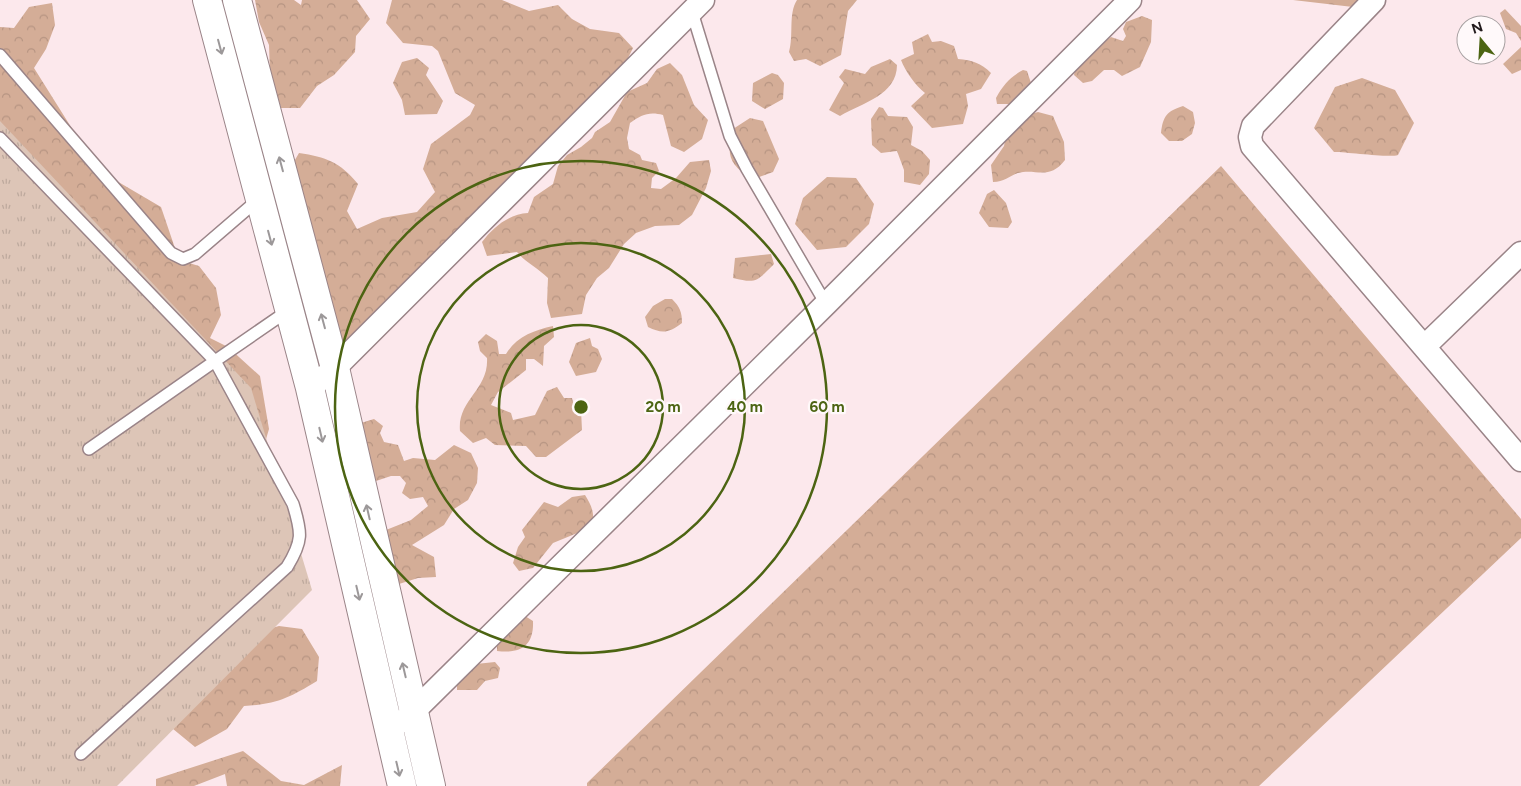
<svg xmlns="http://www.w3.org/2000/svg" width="1521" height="786" font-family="Figtree,sans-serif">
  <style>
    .green { fill: #ddc5b7 }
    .forest { fill: url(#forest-crowns) }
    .park { fill: url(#park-tufts) }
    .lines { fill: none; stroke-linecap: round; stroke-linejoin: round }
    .lane-casing { stroke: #9a8488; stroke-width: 14 }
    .street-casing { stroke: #9a8488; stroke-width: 25 }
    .secondary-casing { stroke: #9a8488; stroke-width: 30 }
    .lane { stroke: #fff; stroke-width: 11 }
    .street { stroke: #fff; stroke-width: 22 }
    .secondary { stroke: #fff; stroke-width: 28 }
    .oneway { stroke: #9c9899 }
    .ring { fill: none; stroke: #4c6412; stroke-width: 2.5 }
    .centre { fill: #4c6412; stroke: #fff9fa; stroke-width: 2.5 }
    .ring-label { font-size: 15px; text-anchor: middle; font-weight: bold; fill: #4c6412; stroke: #fff9fa; stroke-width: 4.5; stroke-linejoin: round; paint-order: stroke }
  </style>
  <defs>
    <pattern id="forest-crowns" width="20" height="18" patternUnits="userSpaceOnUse" patternTransform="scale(1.25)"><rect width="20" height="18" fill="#d4ad97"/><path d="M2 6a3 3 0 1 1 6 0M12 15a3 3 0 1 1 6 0" fill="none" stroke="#b69482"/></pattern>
    <pattern id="park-tufts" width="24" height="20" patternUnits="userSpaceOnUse" patternTransform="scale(1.25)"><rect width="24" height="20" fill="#ddc5b7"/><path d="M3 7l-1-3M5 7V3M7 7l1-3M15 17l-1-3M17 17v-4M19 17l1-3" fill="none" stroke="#bda99d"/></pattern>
  </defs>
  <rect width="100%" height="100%" fill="#fce8ec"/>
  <path class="green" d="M221,0H225L317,356H316Z
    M329,401L393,680L391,681L327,402Z"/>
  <path class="forest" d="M255,0H294L301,5L302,0H357L370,19L356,36L355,52L334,75L317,86L300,108H281L270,73L269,45L259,22Z
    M392,0H502L529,11L558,5L572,19L590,29L619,33L633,48L621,72L349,351L326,335L288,172L299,153C326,157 340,162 358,184L347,211L357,229L382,218L417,212L435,192L423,169L431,144L470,115L475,105L455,93L438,51L432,46L403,43L386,23Z
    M797,0H857L848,11L841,55L820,66L806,59L794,61L789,52C794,35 788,14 797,0Z
    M1293,0H1374L1353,7Z
    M52,3L55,25L46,49L34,68L76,135L115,180L161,207L179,260L199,266L216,288L221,315L210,338L228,347L260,376L269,429L259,463L0,494V27L14,28L29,7Z
    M1505,9L1521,26V41L1516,33L1506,29L1500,13Z
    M1142,16L1152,20L1151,42L1140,67L1122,76L1114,70H1104L1092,81L1083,83L1074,75L1076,63L1111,37L1123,41L1126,36L1123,29L1126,22Z
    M928,34L932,42L941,41L954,46L958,59C972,60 981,63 991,73L981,89L966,94L968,106L963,124L932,128L911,106L925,93C916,86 905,71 901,60L914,54L912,42Z
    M1521,47V70L1512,74L1503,64Z
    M417,58L429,68L426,75L443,101L437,114L405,115L402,100L393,83L402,62Z
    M890,59L897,65C897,95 862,103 840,116L829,110L844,83L839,77L845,69L865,74L871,67Z
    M670,63L682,75L694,105L708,120L702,139L684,152L671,146L663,115C649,111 641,115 630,123L627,138L629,149L640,155L642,160L656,163L659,171L652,178L651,188L661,189L676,178L690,162L709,160L711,171L706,188L692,215L679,225L655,226L636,233L624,244L609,268L597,278L586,295L582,314L551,318L547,303L548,278C538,268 526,263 517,252L487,256L482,242C493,227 509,214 528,213L534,197L553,184L558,166L567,155L581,147L592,138L595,132L610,122L627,92L647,83L657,69Z
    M1023,70L1027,71L1032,86L1013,104H997L996,98C1003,85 1010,77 1023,70Z
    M772,73L778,75L784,83L783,99L765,109L752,101L753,83Z
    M1362,78L1395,90L1414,123L1398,155C1389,158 1348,152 1334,152L1314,128L1335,87Z
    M1183,106L1193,112L1195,123L1192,134L1182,141H1169L1161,133C1163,116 1167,111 1183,106Z
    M879,107L883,108L888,116L907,117L913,127L911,145L922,151L930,160L929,174L920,185L904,182V170L897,151L881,153L872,145L871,119Z
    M1038,112L1053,116L1064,142L1065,160C1049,181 1036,168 1018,173C1009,176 1004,182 993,182L991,165L1004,146L1007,131L1020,117Z
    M750,118L763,121L779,159L773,172L751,180C729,162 726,157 733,129Z
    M1221,166L1521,519V538L1259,786H587V783Z
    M827,177L856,178L874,204L869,224L846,247L817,250L795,224L803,198Z
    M994,190L1006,203L1012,222L1008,228L989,227L979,213L987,194Z
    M771,254L774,264C757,281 757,284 733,278L735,258Z
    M665,299H672C680,307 682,312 682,323C669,333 662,334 648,327L645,317L653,306Z
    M553,326L554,337L544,346L543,366L534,359H526V370L498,392L491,405L511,413L513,420L535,415L547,391L557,387L564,398H572L574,406L581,410L582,430L546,457H536L526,446L495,445L486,438L473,443L460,431C457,400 489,390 487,358L480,351L478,342L486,334L497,341L499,354H506C516,337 534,330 553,326Z
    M590,338L592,346L598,349L602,359L596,372L576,376L569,362L576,343Z
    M374,419L383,426L380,433L384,442L398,445L404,461L413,458L435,460L454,445L471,453L478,468L477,483L468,500L454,509L444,525L412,545L434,557L436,577L418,578L399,584L389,575L386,530L411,520L428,506L423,497L410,499L402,493L406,483L400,476H391L367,484L361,423Z
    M585,495C592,506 595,514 592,527L553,543L533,568L519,571L513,563L518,547L525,537L522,530L544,502L558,507L572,497Z
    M525,616L533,621C534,646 521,654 497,651V639Z
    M279,626L302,629L319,657L317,681C289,698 277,704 244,706L227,729L195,747L167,724L268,629Z
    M495,662L500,668L498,678L485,681L477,690H457V677L476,664Z
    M243,751L281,781L304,785L342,765L340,786H227L225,774L194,786H156V779Z"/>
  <path class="park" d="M0,121L251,388L312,590L117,786H0Z"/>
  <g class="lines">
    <defs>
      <path id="lane" d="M692,12L730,136L747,169L826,304
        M0,55L171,253L183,259L195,254L260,198
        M0,138L215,361L289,310
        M81,754L287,567C303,541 302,533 293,504L215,361L89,449"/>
      <path id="street" d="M1374,0L1253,126L1250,137L1252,146L1521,460
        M1425,346L1521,253
        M310,388L335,368L703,0
        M404,721L826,304L1130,0"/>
      <path id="secondary" d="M207,0L310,388L402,786
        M237,0L335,368L431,786"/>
    </defs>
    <use href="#lane" class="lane-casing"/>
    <use href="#street" class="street-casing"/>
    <use href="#secondary" class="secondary-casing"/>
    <use href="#lane" class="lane"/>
    <use href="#street" class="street"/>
    <use href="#secondary" class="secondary"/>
  </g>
  <defs><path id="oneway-shaft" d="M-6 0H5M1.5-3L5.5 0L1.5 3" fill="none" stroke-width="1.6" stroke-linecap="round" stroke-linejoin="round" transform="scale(1.25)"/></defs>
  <g class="oneway">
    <use href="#oneway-shaft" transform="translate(220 47) rotate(75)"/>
    <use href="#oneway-shaft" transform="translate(281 164) rotate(-105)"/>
    <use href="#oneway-shaft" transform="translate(270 238) rotate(75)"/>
    <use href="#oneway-shaft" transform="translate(323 321) rotate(-105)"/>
    <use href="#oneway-shaft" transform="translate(321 435) rotate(77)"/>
    <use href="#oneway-shaft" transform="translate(368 512) rotate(-103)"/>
    <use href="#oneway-shaft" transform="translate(358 593) rotate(77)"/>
    <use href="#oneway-shaft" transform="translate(404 670) rotate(-103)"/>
    <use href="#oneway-shaft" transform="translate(398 769) rotate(77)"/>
  </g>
  <g class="ring">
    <circle cx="581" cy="407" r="82"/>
    <circle cx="581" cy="407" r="164"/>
    <circle cx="581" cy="407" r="246"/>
  </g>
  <circle cx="581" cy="407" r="8" class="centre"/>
  <g class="ring-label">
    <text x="663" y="412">20 m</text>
    <text x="745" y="412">40 m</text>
    <text x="827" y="412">60 m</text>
  </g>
  <g transform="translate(1481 40) rotate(342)"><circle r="24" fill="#fff9fa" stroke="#a7a0a1"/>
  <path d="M0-4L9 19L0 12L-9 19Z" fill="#4c6412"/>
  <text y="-8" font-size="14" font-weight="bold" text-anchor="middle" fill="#221a1c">N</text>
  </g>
</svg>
